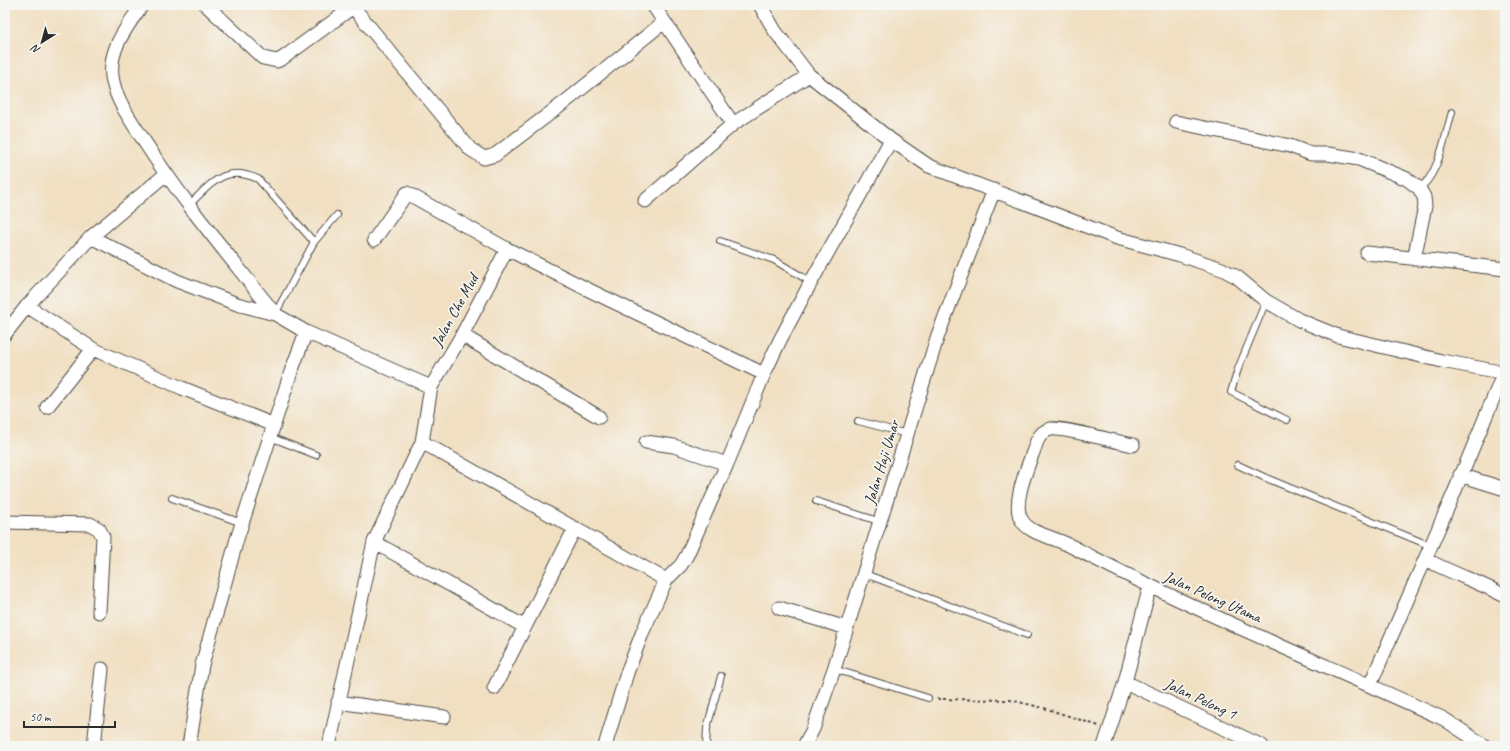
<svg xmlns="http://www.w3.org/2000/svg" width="1510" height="751" font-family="Caveat,sans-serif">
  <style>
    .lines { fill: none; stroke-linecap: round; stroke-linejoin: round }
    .lane-casing { stroke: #494642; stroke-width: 8 }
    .street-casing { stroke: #494642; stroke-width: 15 }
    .path { stroke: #494642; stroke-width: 2; stroke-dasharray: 3 3; stroke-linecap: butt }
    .lane { stroke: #fff; stroke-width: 6 }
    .street { stroke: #fff; stroke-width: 13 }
    .labels { text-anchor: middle; stroke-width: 3.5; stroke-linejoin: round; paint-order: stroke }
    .street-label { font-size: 16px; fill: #2b2b2b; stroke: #f6f6f2 }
  </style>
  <rect width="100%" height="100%" fill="#f6f6f2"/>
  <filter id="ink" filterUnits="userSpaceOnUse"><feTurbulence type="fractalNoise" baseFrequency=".025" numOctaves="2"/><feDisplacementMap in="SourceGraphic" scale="8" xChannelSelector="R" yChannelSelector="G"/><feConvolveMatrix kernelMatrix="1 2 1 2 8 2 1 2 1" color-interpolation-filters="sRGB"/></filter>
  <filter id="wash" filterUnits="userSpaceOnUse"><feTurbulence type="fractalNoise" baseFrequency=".012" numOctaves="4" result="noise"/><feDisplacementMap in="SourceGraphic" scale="16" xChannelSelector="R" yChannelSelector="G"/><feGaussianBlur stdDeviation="0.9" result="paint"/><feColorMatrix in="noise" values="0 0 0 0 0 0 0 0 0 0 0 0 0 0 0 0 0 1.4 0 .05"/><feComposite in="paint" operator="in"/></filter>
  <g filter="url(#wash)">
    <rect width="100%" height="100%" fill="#f1dfc1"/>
  </g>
  <g filter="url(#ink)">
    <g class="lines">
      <defs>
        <path id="lane" d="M1419,188C1438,178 1446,132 1452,112
          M189,205C212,183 224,164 258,179L314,242
          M720,241L774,260L811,282
          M1266,301L1238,369L1231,392L1287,420
          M275,314L314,242L337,215
          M858,421L907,434
          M270,437L316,455
          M1238,465L1266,478L1431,546
          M172,498L242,523
          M816,501L881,522
          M865,574L1027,635
          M834,669L928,698
          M706,746L707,728L721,676"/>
        <path id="street" d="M142,5C126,28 106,52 113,82C118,104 133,123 144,141C183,202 230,257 275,314
          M206,5L263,58L277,61L283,58L353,7L470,149L484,158L495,155L565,102L664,22
          M653,5L733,124
          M760,5L775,31L809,75L891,140L929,166L1117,238L1180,255L1222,269L1237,277L1266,301L1299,320L1338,336L1442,361L1505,373
          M1176,122L1290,146L1311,154H1328L1359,159L1407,179L1419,188L1424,197L1425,206L1414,259
          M645,201L733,124L809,75
          M91,237L177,281L237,304L275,314L306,332L431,387
          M374,240L407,193L507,249L593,292L764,374
          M1367,253L1505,269
          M27,306L93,349L182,388L274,425
          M5,334L27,306L91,237L166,174
          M462,335L599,417
          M47,407L93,349
          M422,442L666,580
          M646,442L674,446L727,464
          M1133,445C1117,442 1062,427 1051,429C1043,431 1040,435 1037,441C1031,460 1011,501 1021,519C1028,533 1049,536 1062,542C1072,546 1082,552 1092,557C1207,616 1326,665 1444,719L1485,746
          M1460,475L1505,489
          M5,522L90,524L99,529L103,537L99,612
          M374,542L525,627
          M1425,559C1451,573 1479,582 1505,596
          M779,608L847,628
          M1125,682L1262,746
          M1370,685L1454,493L1505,370
          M494,688L575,528
          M338,702L444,717
          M94,746L102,669
          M189,746L202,665L237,539L291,372L306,332
          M329,746L374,542L422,442L431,387L462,335L507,249
          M605,746L627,673L643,631L666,580L681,565L687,555L727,464L764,374L780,340L811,282L891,140
          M804,746L813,729L834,669L938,335L994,190
          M1104,746L1125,682L1150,586"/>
      </defs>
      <use href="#lane" class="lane-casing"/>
      <use href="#street" class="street-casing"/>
      <path class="path" d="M937,699L1010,700L1044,708L1099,726"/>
      <use href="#lane" class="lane"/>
      <use href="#street" class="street"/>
    </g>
  </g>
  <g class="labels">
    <g class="street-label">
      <text transform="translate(454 310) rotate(-61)" y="6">Jalan Che Mud</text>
      <text transform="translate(881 462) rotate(-73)" y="6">Jalan Haji Umar</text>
      <text transform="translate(1213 596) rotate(24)" y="6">Jalan Pelong Utama</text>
      <text transform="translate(1201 698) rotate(25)" y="6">Jalan Pelong 1</text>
    </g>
  </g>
  <rect width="1510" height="751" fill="none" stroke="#f6f6f2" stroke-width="20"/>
  <g transform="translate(42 42) rotate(217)" stroke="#f6f6f2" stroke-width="3" paint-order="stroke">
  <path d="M0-3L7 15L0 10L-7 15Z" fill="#2b2b2b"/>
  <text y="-6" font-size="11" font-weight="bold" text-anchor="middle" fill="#2b2b2b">N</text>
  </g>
  <path d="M24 721v6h91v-6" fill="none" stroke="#2b2b2b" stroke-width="2"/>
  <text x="30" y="721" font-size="12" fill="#2b2b2b" stroke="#f6f6f2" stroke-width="3" paint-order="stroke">50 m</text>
</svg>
